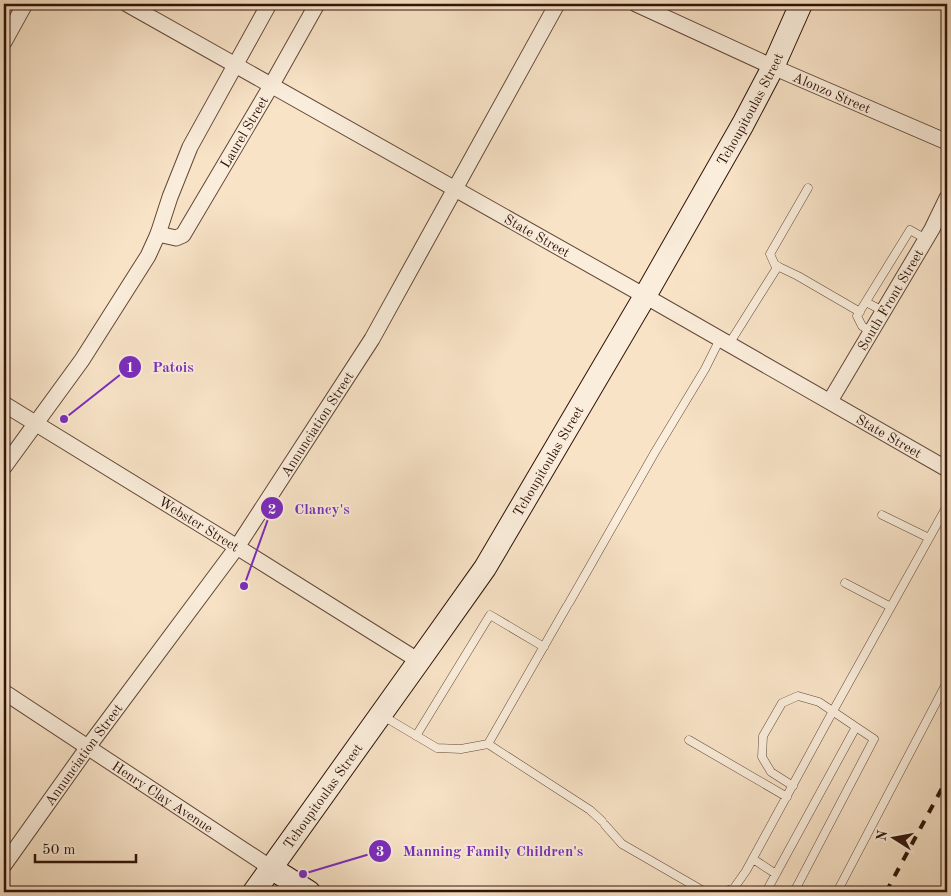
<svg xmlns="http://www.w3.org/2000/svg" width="951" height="896" font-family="'Old Standard TT',serif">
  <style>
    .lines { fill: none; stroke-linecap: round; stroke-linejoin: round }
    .lane-casing { stroke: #624738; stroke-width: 9 }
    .street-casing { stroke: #624738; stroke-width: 17 }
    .secondary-casing { stroke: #301308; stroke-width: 24 }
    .lane { stroke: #faeddb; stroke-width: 8 }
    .street { stroke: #faeddb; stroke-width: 15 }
    .secondary { stroke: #faeddb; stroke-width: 22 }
    .rail { stroke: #301308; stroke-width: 4; stroke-dasharray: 9 9; stroke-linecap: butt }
    .labels { text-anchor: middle; stroke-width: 4; stroke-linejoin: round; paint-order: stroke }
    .street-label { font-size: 14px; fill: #301308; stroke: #faeddb }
    .leader { fill: none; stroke: #7b2cbf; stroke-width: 2 }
    .callout-dot { fill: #7b2cbf; stroke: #faeddb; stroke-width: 2 }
    .mark-label { font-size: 15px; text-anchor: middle; font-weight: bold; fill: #fff }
    .callout-label { font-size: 15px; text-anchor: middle; font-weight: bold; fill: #7b2cbf; stroke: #faeddb; stroke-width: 4; stroke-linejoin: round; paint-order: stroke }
  </style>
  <rect width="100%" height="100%" fill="#f8e3c7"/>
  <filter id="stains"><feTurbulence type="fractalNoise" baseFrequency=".004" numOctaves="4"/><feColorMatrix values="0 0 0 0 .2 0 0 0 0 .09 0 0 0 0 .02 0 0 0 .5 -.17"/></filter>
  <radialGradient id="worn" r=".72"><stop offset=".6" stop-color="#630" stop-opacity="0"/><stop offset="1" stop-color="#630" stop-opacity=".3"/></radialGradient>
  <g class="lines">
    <defs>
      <path id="lane" d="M808,188L770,254L775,265L798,276L860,312
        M866,302L883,311
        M871,332L862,326L857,316L910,230L926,239
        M729,344L778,266
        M882,515L929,538
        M845,583L891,607
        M569,603L655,452L705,369L720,339
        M383,716L437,748L461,749L488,744L590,810L602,821
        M416,736L490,615L544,647
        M689,740L787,797
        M488,744L567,606
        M605,825L622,844L705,892
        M753,859L776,874
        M724,892L734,888L746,871L833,711L947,506
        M766,892L856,727L819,702L798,696L782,703L763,736L762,757L771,772L793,786
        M794,892L874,739L856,727
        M837,892L947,682"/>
      <g id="street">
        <path id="s1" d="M127,4L645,296L947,469"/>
        <path id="s2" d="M636,4L773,67L947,142"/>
        <path d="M4,42L25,4"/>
        <path id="s3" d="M158,234L176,238L183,235L271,86L317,4"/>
        <path id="s4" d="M830,401L932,229L947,198"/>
        <path id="s5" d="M4,404L237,547L419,661"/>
        <path d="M4,467L82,360L148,256L158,234L170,197L190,147L269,4"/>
        <path id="s6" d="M4,692L271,868"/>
        <path id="s7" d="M4,865L88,747L237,547L372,339L556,6L552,4"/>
      </g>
      <g id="secondary">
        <path d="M271,868L309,892"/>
        <path id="s8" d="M254,892L419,661L485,568L645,296L743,124L773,67L801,4"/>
      </g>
    </defs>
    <use href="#lane" class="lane-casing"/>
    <use href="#street" class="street-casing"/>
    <use href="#secondary" class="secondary-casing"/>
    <use href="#lane" class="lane"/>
    <use href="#street" class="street"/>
    <use href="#secondary" class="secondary"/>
    <path class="rail" d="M886,892L947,779"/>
  </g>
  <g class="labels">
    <g class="street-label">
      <text dy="5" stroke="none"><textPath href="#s2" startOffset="215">Alonzo Street</textPath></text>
      <text dy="5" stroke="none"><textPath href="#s8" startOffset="928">Tchoupitoulas Street</textPath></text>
      <text dy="5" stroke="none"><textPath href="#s3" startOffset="146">Laurel Street</textPath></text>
      <text dy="5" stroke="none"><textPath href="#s1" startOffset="471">State Street</textPath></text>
      <text dy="5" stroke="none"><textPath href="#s4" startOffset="118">South Front Street</textPath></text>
      <text dy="5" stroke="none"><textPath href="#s7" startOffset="541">Annunciation Street</textPath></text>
      <text dy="5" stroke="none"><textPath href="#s1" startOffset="876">State Street</textPath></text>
      <text dy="5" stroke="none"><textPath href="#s8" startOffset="522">Tchoupitoulas Street</textPath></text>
      <text dy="5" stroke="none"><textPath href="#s5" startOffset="229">Webster Street</textPath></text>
      <text dy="5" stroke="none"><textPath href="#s7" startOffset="136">Annunciation Street</textPath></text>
      <text dy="5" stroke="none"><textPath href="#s6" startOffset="190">Henry Clay Avenue</textPath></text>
      <text dy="5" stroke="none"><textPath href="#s8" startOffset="118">Tchoupitoulas Street</textPath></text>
    </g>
  </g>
  <path class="leader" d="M64 419L130 367M244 586L272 508M303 874L380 851"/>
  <g class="callout-dot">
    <circle cx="64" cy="419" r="5"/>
    <circle cx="244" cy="586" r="5"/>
    <circle cx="303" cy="874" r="5"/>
    <circle cx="130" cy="367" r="12"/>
    <circle cx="272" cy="508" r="12"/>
    <circle cx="380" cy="851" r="12"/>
  </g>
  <g class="mark-label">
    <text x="130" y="372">1</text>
    <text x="272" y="514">2</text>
    <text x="380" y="856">3</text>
  </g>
  <g class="callout-label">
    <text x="173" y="372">Patois</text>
    <text x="322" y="514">Clancy's</text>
    <text x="493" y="856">Manning Family Children's</text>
  </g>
  <rect width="951" height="896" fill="none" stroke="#f8e3c7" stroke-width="20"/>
  <rect x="5" y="5" width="941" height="886" fill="none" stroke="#301308" stroke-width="2.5"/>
  <rect x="10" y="10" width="931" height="876" fill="none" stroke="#301308"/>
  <g transform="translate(894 838) rotate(281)" stroke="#faeddb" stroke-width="4" paint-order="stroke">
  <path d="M0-4L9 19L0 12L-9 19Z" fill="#301308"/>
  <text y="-8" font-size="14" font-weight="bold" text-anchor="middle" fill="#301308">N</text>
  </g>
  <path d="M35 854v8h101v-8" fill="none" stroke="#301308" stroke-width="2.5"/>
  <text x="42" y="854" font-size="15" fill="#301308" stroke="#faeddb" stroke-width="4" paint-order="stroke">50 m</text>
  <rect width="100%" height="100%" filter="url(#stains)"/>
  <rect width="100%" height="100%" fill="url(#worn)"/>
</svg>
